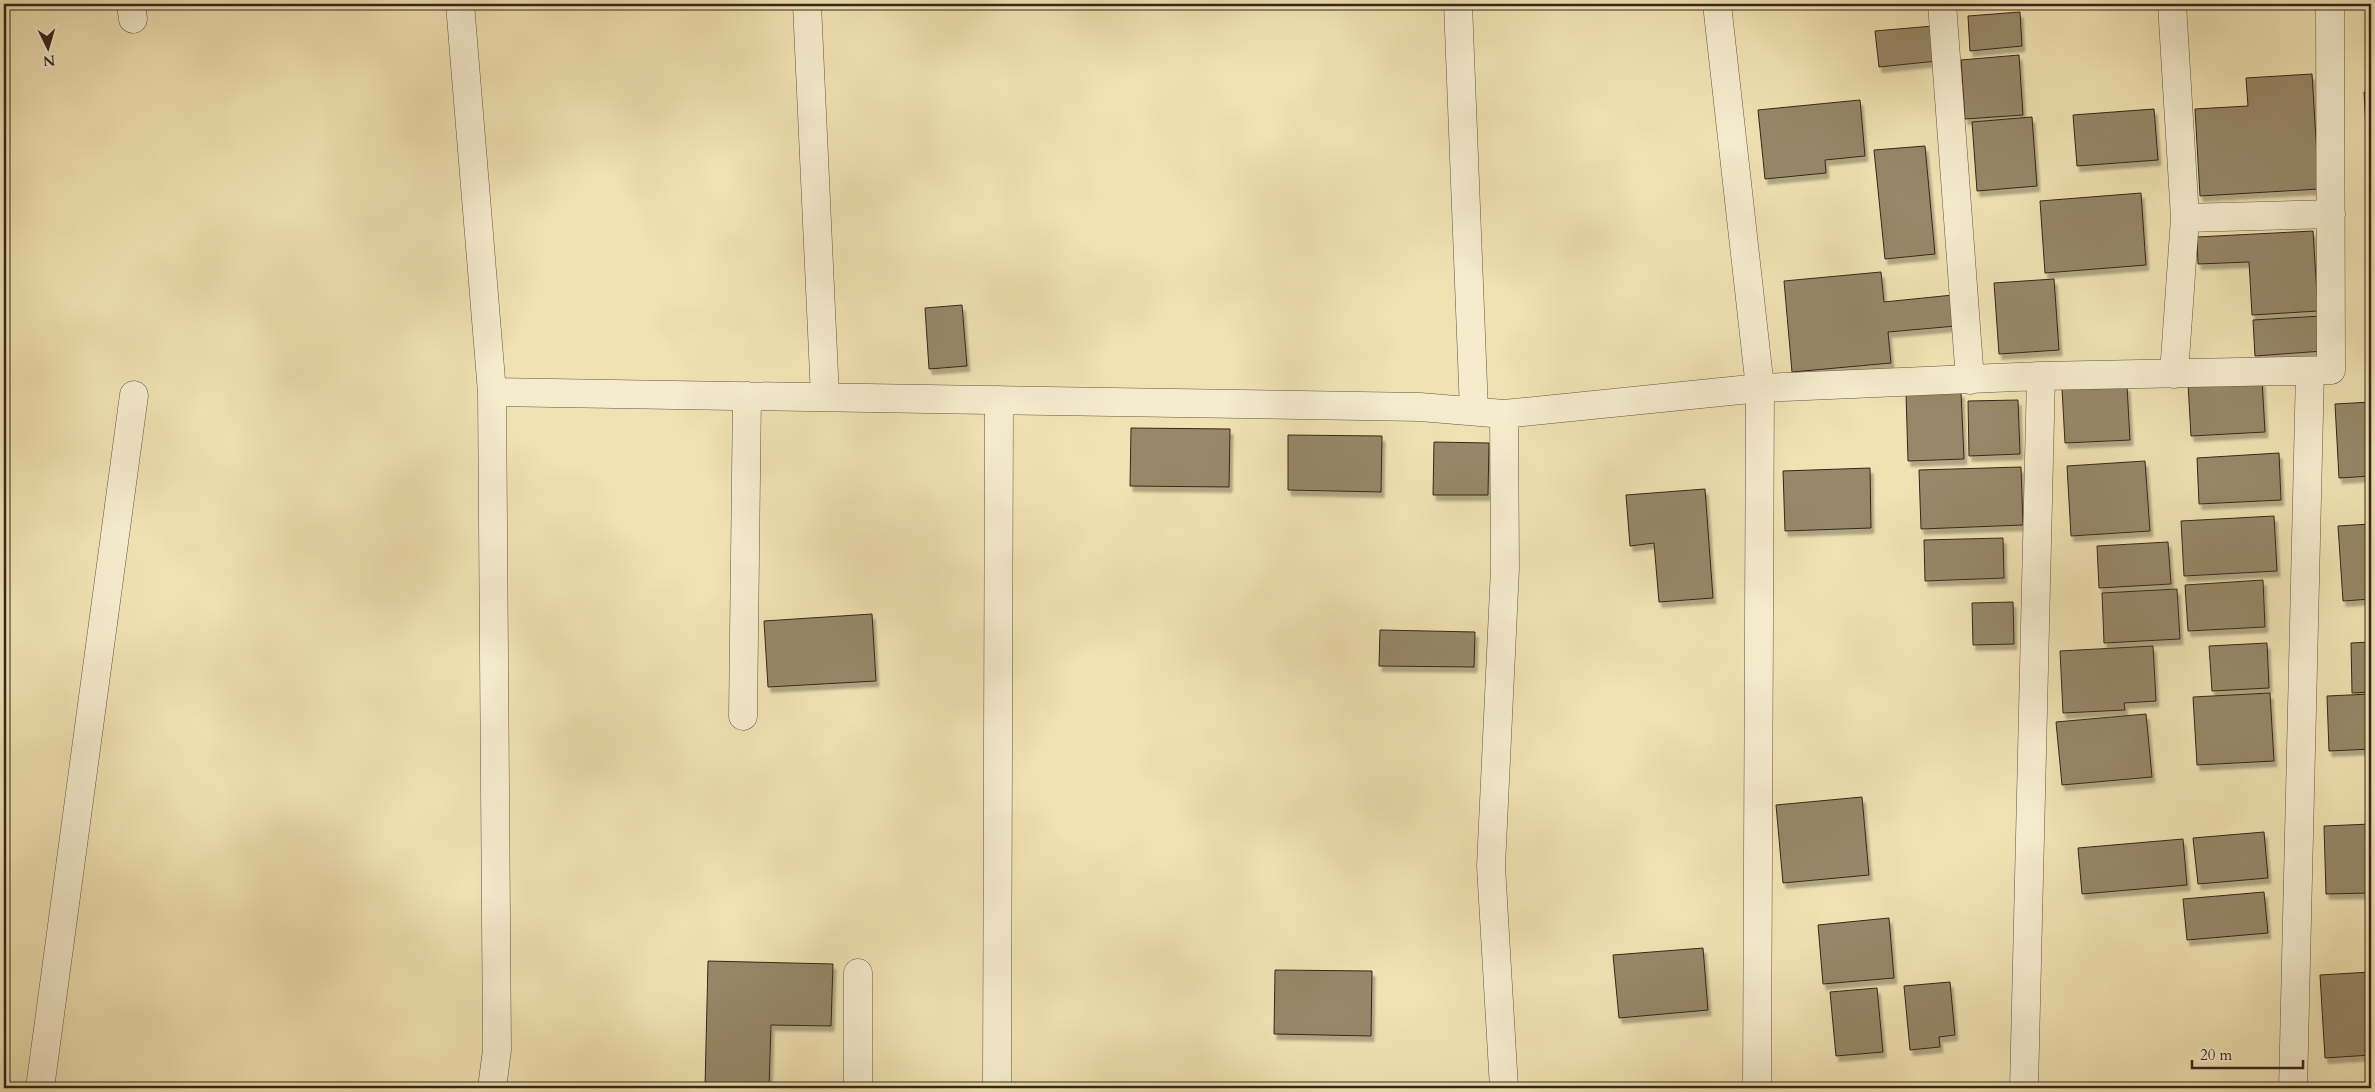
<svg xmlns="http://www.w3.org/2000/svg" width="2375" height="1092" font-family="Cardo,serif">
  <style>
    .building { fill: #978869; stroke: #362619; filter: url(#shadow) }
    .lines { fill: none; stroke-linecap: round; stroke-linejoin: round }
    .minor-casing { stroke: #645540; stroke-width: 29 }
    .minor { stroke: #f5ecce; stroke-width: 28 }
  </style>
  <defs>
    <filter id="shadow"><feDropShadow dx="3" dy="5.5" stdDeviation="1" flood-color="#0004"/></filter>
  </defs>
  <rect width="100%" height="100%" fill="#f0e2b3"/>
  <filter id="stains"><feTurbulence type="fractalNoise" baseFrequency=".004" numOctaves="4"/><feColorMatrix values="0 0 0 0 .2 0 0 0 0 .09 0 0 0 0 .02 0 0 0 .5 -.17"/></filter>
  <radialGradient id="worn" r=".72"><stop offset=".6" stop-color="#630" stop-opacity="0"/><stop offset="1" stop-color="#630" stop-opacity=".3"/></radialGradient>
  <path class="building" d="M2020,12L2022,46L1970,51L1968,16Z
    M1933,26L1937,61L1879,67L1875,31Z
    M2019,55L2023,115L1965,119L1961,60Z
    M2312,74L2319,189L2200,196L2195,109L2248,106L2246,78Z
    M2364,92H2371V185H2369Z
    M1860,100L1865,156L1825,160L1826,173L1765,179L1758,110Z
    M2154,109L2158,160L2077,166L2073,115Z
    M2032,117L2037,186L1977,191L1972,122Z
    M1925,146L1935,254L1885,259L1874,150Z
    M2141,193L2146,265L2045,273L2040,201Z
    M2313,231L2318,311L2252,315L2249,262L2198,264L2197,237Z
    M1881,272L1884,302L1953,295L1956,326L1888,332L1891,363L1792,372L1784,281Z
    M2054,279L2059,350L1999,354L1994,283Z
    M962,305L967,366L929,369L925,308Z
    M2321,316L2323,351L2255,356L2253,320Z
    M2262,380L2265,432L2191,436L2188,384Z
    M2127,386L2130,440L2065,443L2062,389Z
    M1961,392L1964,459L1908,461L1906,394Z
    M2018,400L2020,454L1969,456L1968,401Z
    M2371,402V476L2339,478L2335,404Z
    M1131,428L1230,429L1229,487L1130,486Z
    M1288,435L1382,436L1381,492L1288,490Z
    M1434,442L1489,443L1488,495H1433Z
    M2279,453L2281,500L2199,504L2197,458Z
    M2145,461L2150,531L2071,536L2067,466Z
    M2021,467L2023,525L1921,529L1919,470Z
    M1870,468L1871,528L1785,531L1783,471Z
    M1705,489L1713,598L1659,602L1654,543L1630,546L1626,495Z
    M2274,516L2277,571L2184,576L2181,521Z
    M2371,524V599L2343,601L2338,526Z
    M2003,538L2004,578L1925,581L1924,540Z
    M2168,542L2171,584L2099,588L2097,546Z
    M2263,580L2265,627L2188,631L2185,585Z
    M2177,589L2180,639L2104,643L2102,593Z
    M2013,602L2014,644L1973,645L1972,603Z
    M872,614L876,681L768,687L764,621Z
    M1380,630L1475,632L1474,667L1379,666Z
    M2371,642V692L2352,693L2351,643Z
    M2267,643L2269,688L2212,691L2209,646Z
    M2153,646L2156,701L2124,703L2125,710L2063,713L2060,651Z
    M2270,693L2274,761L2197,765L2193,697Z
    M2371,694V749L2329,751L2327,696Z
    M2146,714L2152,777L2062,785L2056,722Z
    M1862,797L1869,875L1783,883L1776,805Z
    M2371,824V893L2326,894L2324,826Z
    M2264,832L2268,878L2198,884L2193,838Z
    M2183,839L2187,885L2082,894L2078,848Z
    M2264,892L2268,933L2187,940L2183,899Z
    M1889,918L1894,978L1823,984L1818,925Z
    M1703,948L1708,1010L1619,1018L1613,955Z
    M708,961L833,964L831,1026L771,1025L769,1088H705Z
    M1275,970L1372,971L1371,1036L1274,1034Z
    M2371,972V1055L2325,1058L2320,975Z
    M1950,982L1955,1035L1939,1037L1940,1047L1910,1050L1904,986Z
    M1877,988L1883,1052L1836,1056L1830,992Z"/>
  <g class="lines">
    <defs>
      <path id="minor" d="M131,4L133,19
        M460,4L492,392L497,1050L492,1088
        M807,4L825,397
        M1458,4L1474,411
        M1717,4L1760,388L1757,1088
        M1942,4L1970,380
        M2172,4L2185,218L2174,374
        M2185,218L2331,214
        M492,392L1420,407L1504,414L1760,388L2041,376L2331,370L2330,4
        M1504,414L1505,568L1491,866L1504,1088
        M743,716L747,396
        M40,1088L134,395
        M858,1088V973
        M997,1088L999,400
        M2024,1088L2041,376
        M2293,1088L2310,371"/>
    </defs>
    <use href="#minor" class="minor-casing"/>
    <use href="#minor" class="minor"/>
  </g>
  <rect width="2375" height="1092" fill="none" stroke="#f0e2b3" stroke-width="20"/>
  <rect x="5" y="5" width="2365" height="1082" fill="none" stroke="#362619" stroke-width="2.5"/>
  <rect x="10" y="10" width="2355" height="1072" fill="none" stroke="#362619"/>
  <g transform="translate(48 48) rotate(175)" stroke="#f5ecce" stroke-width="4" paint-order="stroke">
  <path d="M0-4L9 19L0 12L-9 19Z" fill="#362619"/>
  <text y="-8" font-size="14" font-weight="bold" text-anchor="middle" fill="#362619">N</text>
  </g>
  <path d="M2192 1060v8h111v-8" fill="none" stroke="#362619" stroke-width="2.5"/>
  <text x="2200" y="1060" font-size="15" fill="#362619" stroke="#f5ecce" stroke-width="4" paint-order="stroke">20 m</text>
  <rect width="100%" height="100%" filter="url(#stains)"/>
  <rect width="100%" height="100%" fill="url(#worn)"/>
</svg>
